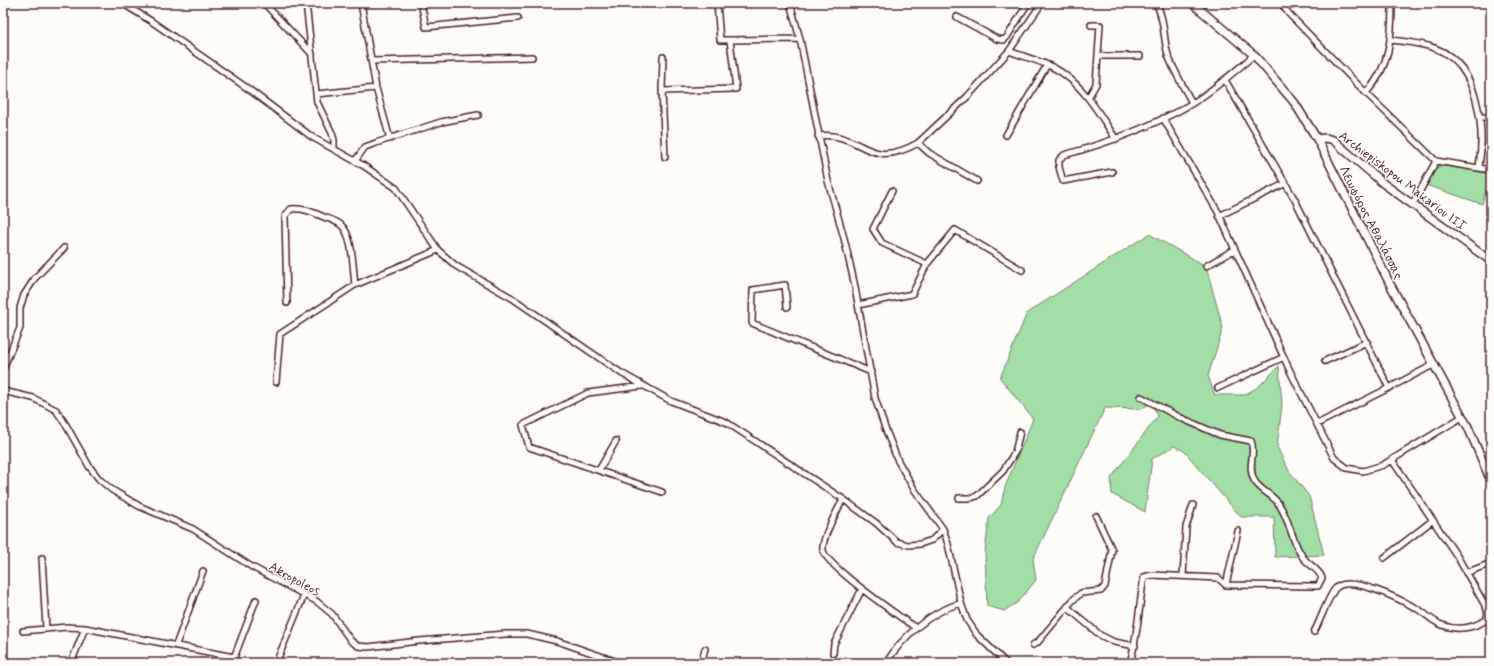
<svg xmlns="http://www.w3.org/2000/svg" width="1494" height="666" font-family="Mynerve,sans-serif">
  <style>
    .green { fill: #a1dfa7; stroke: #767f69 }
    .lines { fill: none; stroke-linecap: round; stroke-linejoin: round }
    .street-casing { stroke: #4a1f2b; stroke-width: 8 }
    .secondary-casing { stroke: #4a1f2b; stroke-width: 10 }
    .street { stroke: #fdfcf7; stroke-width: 5 }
    .secondary { stroke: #fdfcf7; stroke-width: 7 }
    .labels { text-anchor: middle; stroke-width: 3; stroke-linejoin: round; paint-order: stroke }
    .street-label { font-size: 13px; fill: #4a1f2b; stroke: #fdfcf7 }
  </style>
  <rect width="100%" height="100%" fill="#fdfcf7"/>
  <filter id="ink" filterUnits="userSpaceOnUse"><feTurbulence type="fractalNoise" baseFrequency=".025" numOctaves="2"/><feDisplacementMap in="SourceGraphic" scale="8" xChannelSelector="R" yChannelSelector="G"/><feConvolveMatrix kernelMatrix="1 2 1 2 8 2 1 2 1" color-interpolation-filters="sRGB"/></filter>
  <g filter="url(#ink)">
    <path class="green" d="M1440,166H1448L1491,174L1482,204L1426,185L1434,170Z
      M1149,234L1206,266L1223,328L1208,376L1215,395H1244L1258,387L1279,366L1282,405L1277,447L1289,471L1309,496L1324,555L1275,557L1274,517H1241L1184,451L1174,446L1152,459L1145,512L1112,494L1111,478L1158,416L1151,403L1141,409L1105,408L1033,559L1036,580L1018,602L1004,611L987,606L985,553L989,518L1001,505L1005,487L1033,419L1000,378L1027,313Z"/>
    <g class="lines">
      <defs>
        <path id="street" d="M122,3L151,21L247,88L312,137L364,166L396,188L438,250L456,266L512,298L621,373L671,401L726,422L843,499L876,523L897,542L908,545L920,544L932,540L943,529
          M264,3L312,54
          M306,3L317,102L332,133L334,140V149
          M361,3L376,88L390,139
          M421,3L426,27L518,18
          M790,3L800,39L828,181L844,238L854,282L875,398L885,428L898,461L914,489L943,529L948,544L961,603L967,620L977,635L1006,663
          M1156,3C1165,19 1163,38 1168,55C1174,71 1184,88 1192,103
          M1281,3L1289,14L1366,93L1436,161L1491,170
          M1199,8L1204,3
          M957,17L997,39L1004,40L1007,37L1028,3
          M730,40L800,39
          M1391,40C1406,42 1423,43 1437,49C1479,66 1485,128 1479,167
          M1009,51C1027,58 1050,63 1065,75C1087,91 1101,117 1116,139
          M1098,56H1140
          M663,57L662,91L665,157
          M372,61L532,57
          M1225,80L1295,200L1389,388L1433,365
          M662,91L736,89L730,40H720L717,3
          M1366,93C1390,68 1392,36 1392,3
          M316,94L376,88
          M1088,98L1096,84L1100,25H1091
          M1480,117H1491
          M1163,118L1218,212L1290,371L1334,458L1347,468L1363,471L1383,465L1462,417
          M1006,135L1047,65
          M818,136C864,131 866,172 918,143
          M355,161L365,147L376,143L441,122L478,115
          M1112,172L1063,181L1059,167V160L1064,155C1108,143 1151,127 1191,104C1214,90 1234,72 1254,55
          M977,181L929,153L918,143L967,97L1009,51L1042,3
          M892,191L873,229L882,243L927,264
          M1413,204L1436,161
          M1219,216L1286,183
          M1206,266L1234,250
          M287,303L285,216L291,209C304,208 312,212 324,217C329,219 337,221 341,225C353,234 353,270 355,285
          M858,305L912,294L927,264L955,230L1022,270
          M787,307L785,285L753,290L752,323L871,372
          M1325,361L1367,342
          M3,369L20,328V308L24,295L35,278L64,248
          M276,382L280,334L355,285L438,250
          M642,386L588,393L523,425L529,447L662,492
          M1218,388L1284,357
          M3,391L33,398L56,410L66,425L89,466L99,479L112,490L139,506L193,529L252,567L316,601L332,614L351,641L358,646L368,647L419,641L505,634H527L557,641L621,663
          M1317,424L1389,388
          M599,470L616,441
          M959,498H971L977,496L1003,471L1015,452L1020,432
          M843,499C837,512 822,536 823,550C825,565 900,617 916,628
          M42,558L46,628
          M1384,558L1433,520
          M1466,573L1491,563
          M1183,576L1186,527L1193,505
          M1226,585L1238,531
          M1067,607L1100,635L1114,642L1135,646
          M23,631L67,627L85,628L234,657
          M1314,632C1320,622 1329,594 1336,588C1350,574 1401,600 1416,608C1425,613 1433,622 1442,625C1457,631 1473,628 1486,620L1488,614L1486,607L1457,556L1392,460
          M176,645L203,571
          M1033,645L1038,642L1073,600L1081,593L1101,591L1105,586L1112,550L1096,516
          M833,653L834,644L862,589
          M71,663L85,628
          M232,663L256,600
          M276,663L304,595
          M701,663L705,649
          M886,663C903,636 930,612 961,603
          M1130,663C1138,635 1139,605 1144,577L1152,575L1218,578L1226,585L1314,586H1318L1322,578C1318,568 1308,565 1302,556C1291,540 1290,519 1278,503C1272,494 1259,490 1254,480C1247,466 1256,453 1251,441L1220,435L1181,418L1141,397"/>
        <path id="secondary" d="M1192,3L1254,55L1294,102L1317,139L1391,286L1468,427L1491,481
          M1317,139L1326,138L1333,140L1384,184L1491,261"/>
      </defs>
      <use href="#street" class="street-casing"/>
      <use href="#secondary" class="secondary-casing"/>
      <use href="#street" class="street"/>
      <use href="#secondary" class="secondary"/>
    </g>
  </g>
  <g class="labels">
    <g class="street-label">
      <text transform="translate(1403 180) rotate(37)" y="5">Archiepiskopou Makariou III</text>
      <text transform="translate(1372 222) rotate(63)" y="5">Λεωφόρος Αθαλάσσας</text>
      <text transform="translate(295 578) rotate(29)" y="5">Akropoleos</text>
    </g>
  </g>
  <rect width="1494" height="666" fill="none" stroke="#fdfcf7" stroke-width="16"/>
  <rect x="8" y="8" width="1478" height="650" fill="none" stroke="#4a1f2b" stroke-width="1.5" filter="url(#ink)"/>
</svg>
